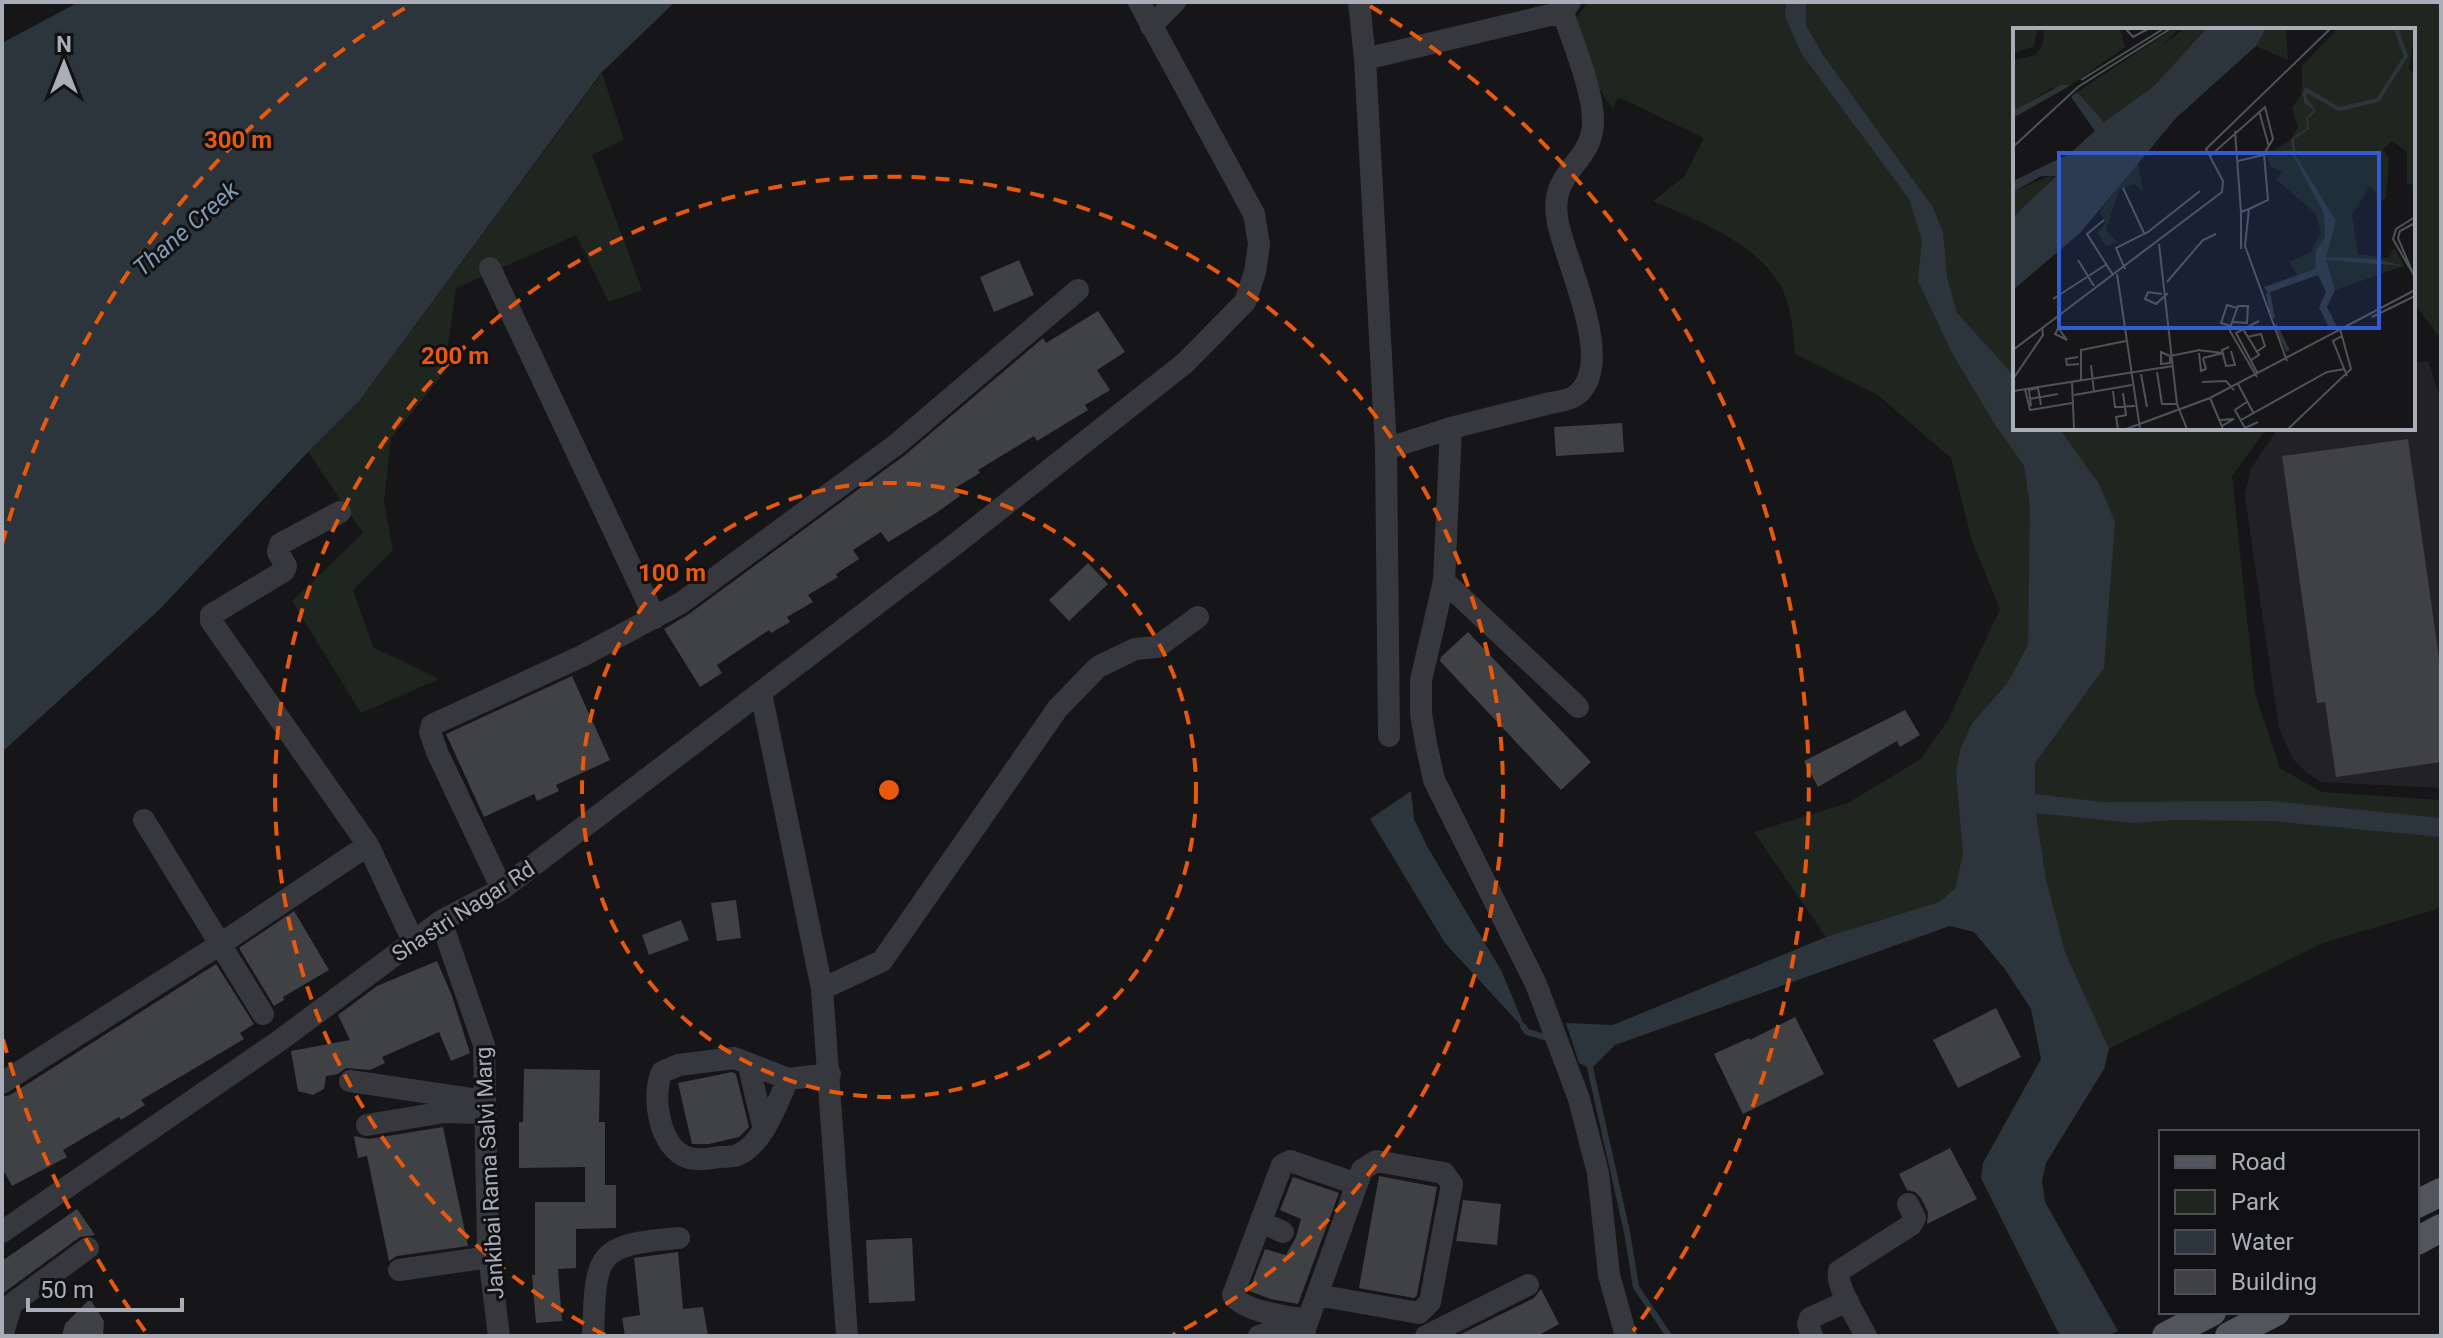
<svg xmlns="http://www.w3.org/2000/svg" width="2443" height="1338" font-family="Roboto,sans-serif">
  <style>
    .built { fill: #222225 }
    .green { fill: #1e261f }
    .water { fill: #2c353c }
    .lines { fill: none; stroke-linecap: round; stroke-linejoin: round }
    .stream { stroke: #2c353c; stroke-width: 6 }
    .building { fill: #404145 }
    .minor { stroke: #37383d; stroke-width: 22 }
    .major { stroke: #53555c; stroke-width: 28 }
    .ring { fill: none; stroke: #e8590c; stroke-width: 4; stroke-dasharray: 14 10 }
    .labels { text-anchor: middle; stroke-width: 6; stroke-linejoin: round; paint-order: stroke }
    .street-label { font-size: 22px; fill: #a8adb8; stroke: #111113 }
    .water-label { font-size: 24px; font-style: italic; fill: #7f9bb3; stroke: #111113 }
    .inset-river { fill: none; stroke: #2c353c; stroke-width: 4 }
    .inset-road { fill: none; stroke: #505258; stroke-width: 2 }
    .view { fill: #325cd3; fill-opacity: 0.15; stroke: #325cd3; stroke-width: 4 }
    .inset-edge { fill: none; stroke: #a8adb8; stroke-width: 4 }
    .centre { fill: #e8590c; stroke: #111113; stroke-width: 4 }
    .ring-label { font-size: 24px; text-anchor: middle; font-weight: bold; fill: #e8590c; stroke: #111113; stroke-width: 6; stroke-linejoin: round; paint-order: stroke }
  </style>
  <rect width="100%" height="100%" fill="#161618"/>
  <path class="built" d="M2428,361L2441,400V788L2321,782L2307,773L2293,759L2279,728L2248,518L2245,495L2250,470L2278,428H2413V363Z"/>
  <path class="green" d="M1588,2H2441V339L2413,302V30H2015V428H2267L2232,476L2255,694L2280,768L2321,792L2441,800V908L2325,942L2109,1049L2065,952L2004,968L1974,932L1950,925L1939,902L1826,937L1754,832L1848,803L1921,759L1948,720L2000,609L1972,541L1951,458L1878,395L1795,354C1793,334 1792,312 1784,293C1764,246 1697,220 1653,201L1685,176L1704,138L1618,97L1613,109L1588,72L1577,17Z
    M602,73L624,140L592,155L642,290L609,302L576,235L456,288L444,373L391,438L384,502L393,550L353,590L373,647L439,679L361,713L292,601L363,533L308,452L360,400Z"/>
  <path class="water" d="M79,2H675L601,73L360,400L308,452L160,609L2,752V43Z
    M1786,2H1806V25L1823,55L1932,206L1943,232L1947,277L1957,313L2015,377V428H2059L2099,484L2115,522L2104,668L2035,763V794L2103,802L2271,801L2441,818V837L2271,821L2175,820L2133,823L2036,813L2046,880L2065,952L2109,1049L2104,1069L2046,1163L2042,1181L2045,1202L2118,1331L2108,1336H2060L1981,1178L1983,1163L2041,1059L2031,1009L2004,968L1974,932L1950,926L1615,1045L1591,1069L1579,1063L1566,1023L1613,1025L1826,937L1939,902L1955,889L1963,854L1956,772L1960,750L1973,722L2007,684L2028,645L2030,506L2024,466L1994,423L1952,353L1918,281L1922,240L1909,199L1801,53L1785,16Z
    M1411,791L1414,819L1428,848L1501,970L1527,1032L1445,943L1370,819Z"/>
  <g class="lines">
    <path class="stream" d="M1523,1026L1527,1032L1552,1039
      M1589,1063L1627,1232L1636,1287L1669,1336"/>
  </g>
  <path class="building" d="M1019,260L1034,295L994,312L980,277Z
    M1098,311L1125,352L1097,370L1110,390L1085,405L1088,410L1065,424L1037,441L1034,436L978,470L980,473L955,488L960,496L936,513L888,542L881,532L853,550L859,559L836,574L838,577L808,595L813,602L787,617L790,622L771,633L769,630L717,665L722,673L700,687L664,629L689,614L905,455L1043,338L1046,343Z
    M1622,423L1624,452L1556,456L1554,427Z
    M2408,439L2441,672V762L2336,777L2325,702L2317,703L2282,456Z
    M1088,563L1108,584L1069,621L1049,600Z
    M1468,632L1591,762L1561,790L1440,661L1441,657Z
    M572,676L610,760L556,785L559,791L537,801L534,794L484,817L446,734Z
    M1905,710L1920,735L1900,747L1897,741L1818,787L1804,761Z
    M736,900L741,938L717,941L711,903Z
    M294,911L329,970L283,997L284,1000L274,1006L239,948Z
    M681,920L689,940L649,955L642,935Z
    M437,961L452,996L470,1053L451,1061L439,1032L382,1057L385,1063L370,1070L346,1068L338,1074L326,1076L324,1089L313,1095L298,1091L291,1051L350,1040L338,1015L377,986Z
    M216,964L254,1024L240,1033L244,1039L141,1100L145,1105L121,1120L119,1117L63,1150L67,1157L12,1186L2,1168V1097L10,1095Z
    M1996,1008L2021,1057L1958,1088L1933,1040Z
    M1795,1017L1824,1074L1743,1114L1714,1054L1749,1038L1750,1040Z
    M524,1069L600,1070L599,1122H605V1185H616V1228L576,1229V1268L558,1269L562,1321L536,1323L532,1275H535V1202H585V1167L519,1168V1122H523Z
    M732,1072L736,1074L749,1127L739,1137L709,1144H692L678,1083Z
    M443,1127L468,1246L397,1256L389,1261L367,1156L358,1158L354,1136L369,1139Z
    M1950,1148L1977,1199L1927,1224L1928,1212L1921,1198L1915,1192L1907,1190L1899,1174Z
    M1379,1176L1437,1187L1417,1295L1414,1298L1359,1288Z
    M1293,1177L1339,1193L1298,1304L1271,1299L1249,1291L1265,1249L1286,1255L1296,1237L1301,1219L1280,1210Z
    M1463,1200L1501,1204L1497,1245L1456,1241Z
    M77,1209L95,1235L80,1237L2,1294V1261Z
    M912,1238L915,1301L869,1303L866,1240Z
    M678,1252L683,1309L703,1307L708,1336H625L622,1318L640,1315L634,1258Z
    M1541,1289L1559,1324L1537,1336H1457L1534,1298Z
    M90,1299L104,1321L103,1336H62L65,1324Z"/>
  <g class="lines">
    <path class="minor" d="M1359,2L1365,59L1386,449L1451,428
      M1570,2L1563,12C1573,44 1594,91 1593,124C1591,166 1547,170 1558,223C1566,264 1618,366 1575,396C1568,401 1554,402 1546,404C1514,412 1483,420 1451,428L1444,581L1421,680V714L1426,743L1434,780L1536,984L1579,1099L1598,1173L1609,1275L1626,1336
      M1151,26L1175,2
      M1365,59L1563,12
      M490,268L655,618
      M1386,449L1389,736
      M340,512L280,544L278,552L286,566L284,571L211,615V621L368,845L413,941
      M1444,581L1578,707
      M761,693L822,989L847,1336
      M144,820L263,1014
      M502,889L437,752L430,732L432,725L582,656L681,603L897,444L1078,290
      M441,921L484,1045L488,1248L499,1336
      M822,989L882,961L1058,708L1098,667L1135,649L1157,647L1198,617
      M748,1063L764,1130
      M788,1079L734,1058L679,1065L662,1072C651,1096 659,1149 689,1158C698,1160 710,1159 719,1157C725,1157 733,1157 738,1155C764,1143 777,1103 788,1079L830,1074
      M350,1081L485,1101
      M2,1083L222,943L368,845
      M367,1125L445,1112L479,1113
      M1261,1222L1283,1232
      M2,1232L279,1041L441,921L502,889L953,546L1185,363L1245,302L1255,272L1259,244L1254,214L1139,2
      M399,1270L490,1257
      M9,1306L88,1248
      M1308,1320C1289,1317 1243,1312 1233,1295L1282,1165L1290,1161L1357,1184
      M2,1336L10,1310
      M593,1336C596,1254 594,1245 679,1238
      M1259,1336L1282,1329L1305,1330
      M1304,1336L1303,1334L1362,1170L1376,1161L1444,1173L1452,1184L1430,1302L1419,1313L1317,1295
      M1426,1336L1528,1285
      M1812,1336L1808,1324L1810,1318L1848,1301
      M1866,1336C1859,1321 1835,1286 1839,1271L1911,1225L1915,1218L1908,1204"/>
    <path class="major" d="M2417,1204L2441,1192
      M2417,1241L2441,1228
      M2166,1336L2212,1312
      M2229,1336L2276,1312"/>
  </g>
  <g class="ring">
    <circle cx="889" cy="790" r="307"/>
    <path d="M605 1335A614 614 0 1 1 1173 1335"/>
    <path d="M145 1331A920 920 0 0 1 2 1036M2 544A920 920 0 0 1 408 6M1370 6A920 920 0 0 1 1633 1331"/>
  </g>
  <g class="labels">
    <g class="street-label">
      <text transform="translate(463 911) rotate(-33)" y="8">Shastri Nagar Rd</text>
      <text transform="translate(489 1173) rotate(-93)" y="8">Jankibai Rama Salvi Marg</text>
    </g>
    <g class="water-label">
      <text transform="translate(186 229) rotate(-41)" y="8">Thane Creek</text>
    </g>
  </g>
  <g transform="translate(2013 28)">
    <rect width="402" height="402" fill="#161618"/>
    <path d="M0,1H24L21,19L0,25ZM31,1H107L112,19L58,57L36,61L2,84L0,32L23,27L30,15ZM160,1H166L146,20L171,1H193L141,58L91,95L85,90L64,64ZM253,1H273L275,32L243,18ZM324,1H402L396,40L402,48V157L394,156V124L379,113L370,121L376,130L373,170L369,173L357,158L339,187L345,226L375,230L381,219L391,238L322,262L317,250L309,252L300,243L285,248L276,234L298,224L308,204L302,185L263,151L269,143L258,139L253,127L277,112L285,100L279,80L289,65V38ZM125,134L130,163L121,156L106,162L93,202L104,214L93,218L84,204L93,195L86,184ZM43,145L14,181L0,189V164Z" fill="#1e261f"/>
    <path d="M193,1H253L243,18L163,90L67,205L0,262V189L43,148H28L0,164V153L56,126L82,103L58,69L64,64L91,94L141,58ZM48,57H58L0,90V83ZM291,66L303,83L295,90L296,101L281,111L283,128L323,193L313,229L363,231L391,238L313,232L322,262L314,279L324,299L317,302L306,279L313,264L305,247L255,265L251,259L302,241L303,223L312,209L311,186L280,127L278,111L294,100L293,90L301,82L291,75Z" fill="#2c353c"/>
    <path class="inset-river" d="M291,69L293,62L326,81L365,72L393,28L383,1M255,265L260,290M262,296L275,323"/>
    <path class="inset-road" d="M113,1L120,9L135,1M68,52L150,1M246,83L256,119M222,103L228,184L236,181M0,119L65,59L157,1M197,128L252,79L260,111L251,126L255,172L236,181L232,218L274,333M225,133L250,127M110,160L131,205M228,184V221M91,192L74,206L100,247M402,195L387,203L385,210L402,250M146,216L164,376L174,401M65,232L81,258M112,241L103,220L135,204L187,163M399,244L380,211L383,201L402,189M104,246L127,401M154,254L190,212L203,206M149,266L135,264L132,271L143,276L155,265M40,271L94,236M359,289L402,268M219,294L234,295L235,278H225L217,300V303L244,349M218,298L208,295L214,277L224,280M46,301L54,312L42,306L47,297M230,301L246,327L238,332M329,308L320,313L334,348M234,309L248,306L252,318L243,324M216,319L209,322L213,338L222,337L218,323M0,322L209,164L210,153L193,121L317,1M184,322L210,325L190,330M186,325L188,343L193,341L190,330M157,328L148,324V336L157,335V328L187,322M65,329L53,331L54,337L66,336M78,337L81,364M144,344L149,376H164M128,346L134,379M245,346L223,305L246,293M0,351L30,307L29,299M68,352V322L113,313M59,354L61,401M189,354L213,353L221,362M225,356L241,386M12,361L17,382L59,375M0,363L160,338M100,363L102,379L122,378M61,367L119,357M197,370L210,401M16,371L45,366M235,373L222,382L232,400L245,394M18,378L16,362L25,360L28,377M207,392L221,391L209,398M228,392L314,344L332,341M105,401L103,389L113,387L110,365M113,401L197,370L402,262M275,401L338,341L327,301"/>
    <path class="view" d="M46,125H366V300H46Z"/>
    <rect width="402" height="402" class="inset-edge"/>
  </g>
  <circle cx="889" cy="790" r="12" class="centre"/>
  <g class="ring-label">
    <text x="238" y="148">300 m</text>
    <text x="455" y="364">200 m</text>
    <text x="672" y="581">100 m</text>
  </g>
  <rect width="2443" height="1338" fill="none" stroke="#a8adb8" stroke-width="8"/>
  <rect x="2159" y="1130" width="260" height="184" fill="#111113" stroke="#4d4f55" stroke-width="2"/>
  <rect x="2175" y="1156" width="40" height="12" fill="#53555c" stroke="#4d4f55" stroke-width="2"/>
  <text x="2231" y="1170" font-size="24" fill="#a8adb8">Road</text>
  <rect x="2175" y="1190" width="40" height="24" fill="#1e261f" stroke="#4d4f55" stroke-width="2"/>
  <text x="2231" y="1210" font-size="24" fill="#a8adb8">Park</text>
  <rect x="2175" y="1230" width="40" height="24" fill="#2c353c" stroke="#4d4f55" stroke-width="2"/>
  <text x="2231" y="1250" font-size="24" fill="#a8adb8">Water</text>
  <rect x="2175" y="1270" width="40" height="24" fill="#404145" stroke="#4d4f55" stroke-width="2"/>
  <text x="2231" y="1290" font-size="24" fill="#a8adb8">Building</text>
  <g transform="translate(64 64)" stroke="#111113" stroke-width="6" paint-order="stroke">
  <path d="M0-6L14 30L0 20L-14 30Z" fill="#a8adb8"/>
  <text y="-12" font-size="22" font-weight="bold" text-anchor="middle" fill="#a8adb8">N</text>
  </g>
  <path d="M28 1298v12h154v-12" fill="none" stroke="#a8adb8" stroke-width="4"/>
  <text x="40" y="1298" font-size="24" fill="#a8adb8" stroke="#111113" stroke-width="6" paint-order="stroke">50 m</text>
</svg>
